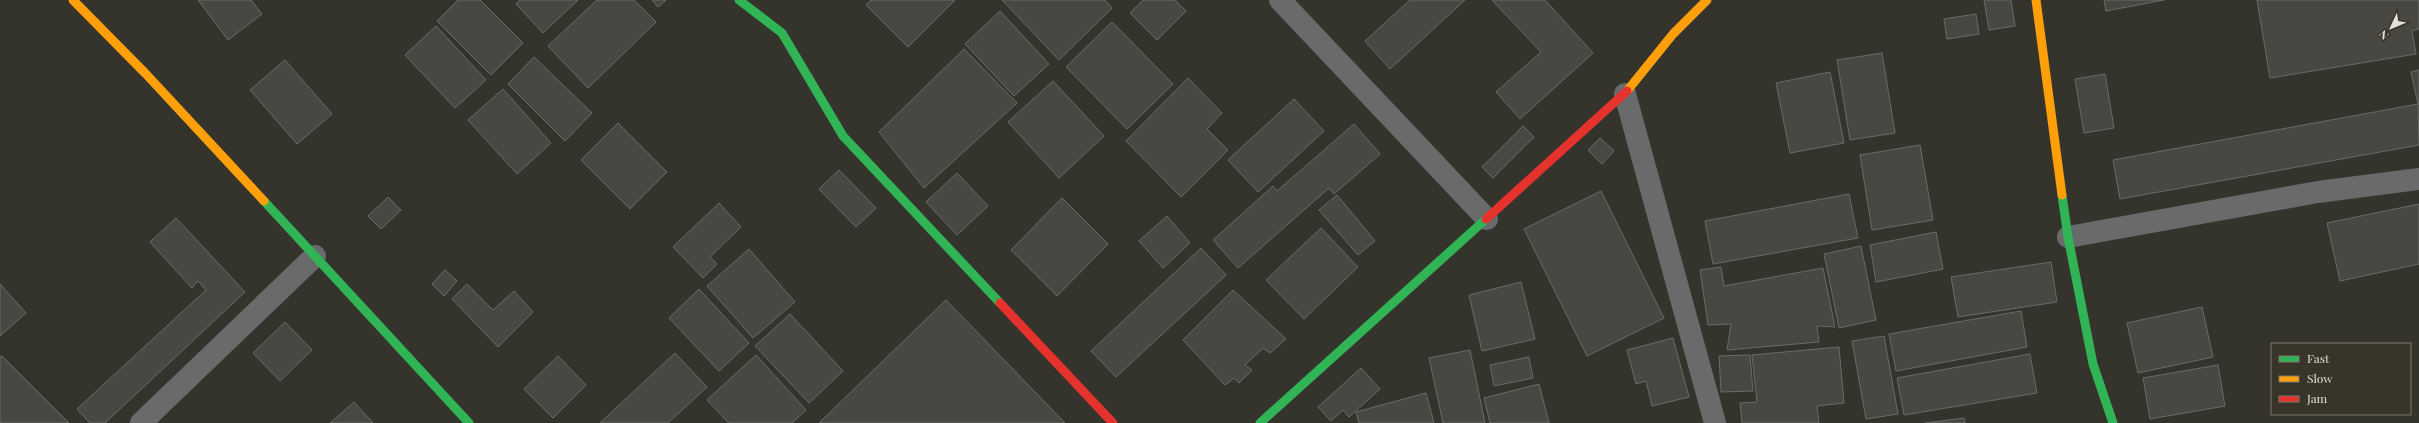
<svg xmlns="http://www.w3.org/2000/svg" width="2419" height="423" font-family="'Playfair Display',serif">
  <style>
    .building { fill: #484741; stroke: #6c6b65 }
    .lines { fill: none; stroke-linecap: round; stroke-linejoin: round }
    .street { stroke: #696a6a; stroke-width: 22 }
    .fast { stroke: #30b455; stroke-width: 9 }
    .slow { stroke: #ff9f0a; stroke-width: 9 }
    .jam { stroke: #e5322d; stroke-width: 9 }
  </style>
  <rect width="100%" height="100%" fill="#34332c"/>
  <path class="building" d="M198,0H251L262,14L228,40Z
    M458,0H480L523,43L491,75L437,21Z
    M520,0H578L543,33L516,4Z
    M597,0H634L656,22L588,88L548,46Z
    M652,0H666L658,7Z
    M871,0H955L908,47L866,5Z
    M1002,0H1105L1112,8L1059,60Z
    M1143,0H1175L1186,11L1157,40L1130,13Z
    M1410,0H1465L1390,69L1365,41Z
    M1492,0H1545L1593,53L1520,119L1496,92L1541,52Z
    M1984,0H2011L2015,26L1989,30Z
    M2104,0H2164L2106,11Z
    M2257,0H2419V29L2412,31L2416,54L2270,78Z
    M1000,11L1049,64L1014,96L965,44Z
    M1976,14L1979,34L1947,39L1944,19Z
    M1112,22L1173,84L1127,129L1066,67Z
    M436,26L486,80L455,108L405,55Z
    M964,49L1017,103L924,188L879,132Z
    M1882,53L1895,133L1850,140L1837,60Z
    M534,57L592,113L565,141L508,84Z
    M285,60L332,114L297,144L250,90Z
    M2419,70V104H2418L2411,72Z
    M1830,72L1844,143L1790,153L1776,83Z
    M2105,74L2114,128L2084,133L2075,79Z
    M1188,78L1222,113L1207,129L1228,150L1181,197L1126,141Z
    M1053,81L1104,136L1059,178L1008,122Z
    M503,89L551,143L517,174L468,120Z
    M1294,99L1324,131L1258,192L1228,160Z
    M2418,104L2419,145L2120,199L2113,160Z
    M618,123L667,172L630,209L581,160Z
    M1354,124L1380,154L1334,194L1329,188L1238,268L1213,240L1273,186L1277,191Z
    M1523,126L1534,137L1493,178L1482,167Z
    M1600,138L1614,151L1602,164L1588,150Z
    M1920,145L1933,220L1872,230L1860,155Z
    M839,170L876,208L856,227L819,189Z
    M957,173L988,206L957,235L926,202Z
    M1601,191L1664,318L1587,356L1524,229Z
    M1849,194L1858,238L1713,264L1705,221Z
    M1337,195L1375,241L1358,255L1319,210Z
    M388,197L401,210L381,229L368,216Z
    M1062,198L1108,244L1057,296L1011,250Z
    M719,203L741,227L710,257L717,264L703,278L673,247Z
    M2419,204V264L2340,281L2327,223Z
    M1167,216L1190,243L1163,268L1139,241Z
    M176,218L245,292L105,423H90L77,409L206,290L198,281L192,288L150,242Z
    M1321,228L1358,267L1304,319L1266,280Z
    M1936,232L1943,269L1876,282L1870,245Z
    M1861,246L1876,320L1839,328L1824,254Z
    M1201,248L1226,275L1116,377L1091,351Z
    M749,249L795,302L753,338L707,286Z
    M2051,262L2057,302L1958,317L1951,277Z
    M1721,267L1724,286L1823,268L1835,327L1817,326L1819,342L1727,350L1731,324L1708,325L1700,270Z
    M445,270L457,281L444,296L432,284Z
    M1521,282L1535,339L1482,351L1469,295Z
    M0,284L26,313L0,336Z
    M467,284L493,310L514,291L533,312L498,347L452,299Z
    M699,289L749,343L719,371L669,318Z
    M1233,290L1286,339L1270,353L1263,348L1245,365L1252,370L1239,383L1234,378L1225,385L1183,340Z
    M946,300L1065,423H819Z
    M2202,307L2213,357L2138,373L2127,323Z
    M2021,311L2027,347L1896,371L1889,334Z
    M790,314L843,371L809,403L755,346Z
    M285,322L312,350L280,381L253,353Z
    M1884,336L1898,414L1866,419L1852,341Z
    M1673,338L1689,397L1652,406L1646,381L1636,384L1627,350Z
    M1839,347L1844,403L1817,406L1819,423H1742L1740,403L1757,402L1752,355Z
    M1470,350L1485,423H1443L1429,358Z
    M675,353L707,387L668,423H600Z
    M2030,354L2037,393L1904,415L1897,378Z
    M756,355L806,410L792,423H729L707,400Z
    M1750,355L1753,391L1721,392L1719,356Z
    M2,356L69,423H0V357Z
    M558,356L586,385L553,418L524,389Z
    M1529,357L1533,378L1494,386L1490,365Z
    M2218,365L2225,406L2150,419L2143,378Z
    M1361,368L1380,389L1349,417L1343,410L1331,421L1318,407Z
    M1539,384L1549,423H1490L1484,398Z
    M1426,393L1434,423H1359L1356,412Z
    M354,402L373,423H330Z
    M1964,418L1965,423H1925Z"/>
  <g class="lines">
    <path class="street" d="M1280,0L1487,219
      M1625,94L1715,423
      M2068,237L2318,192L2419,179
      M141,423L315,256"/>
    <path class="fast" d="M739,0L782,33L843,136L1000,303
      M2062,195L2068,237L2093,364L2113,423
      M264,201L469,423
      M1260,423L1486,219"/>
    <path class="slow" d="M73,0L146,74L264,201
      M2036,0L2062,195
      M1627,91L1673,34L1707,0"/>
    <path class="jam" d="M1486,219L1627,91
      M1000,303L1113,423"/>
  </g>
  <rect x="2271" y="343" width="140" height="72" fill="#383429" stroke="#7c786f"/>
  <rect x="2279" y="356" width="20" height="6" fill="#30b455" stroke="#7c786f"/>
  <text x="2307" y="363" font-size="12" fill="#e1dfd8">Fast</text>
  <rect x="2279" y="376" width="20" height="6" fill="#ff9f0a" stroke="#7c786f"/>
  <text x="2307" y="383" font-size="12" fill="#e1dfd8">Slow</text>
  <rect x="2279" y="396" width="20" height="6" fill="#e5322d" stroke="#7c786f"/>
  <text x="2307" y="403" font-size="12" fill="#e1dfd8">Jam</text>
  <g transform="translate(2391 28) rotate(226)" stroke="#383429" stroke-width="3" paint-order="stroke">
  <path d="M0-3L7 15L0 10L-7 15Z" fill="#e1dfd8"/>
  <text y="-6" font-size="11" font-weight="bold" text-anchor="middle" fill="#e1dfd8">N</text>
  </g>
</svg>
